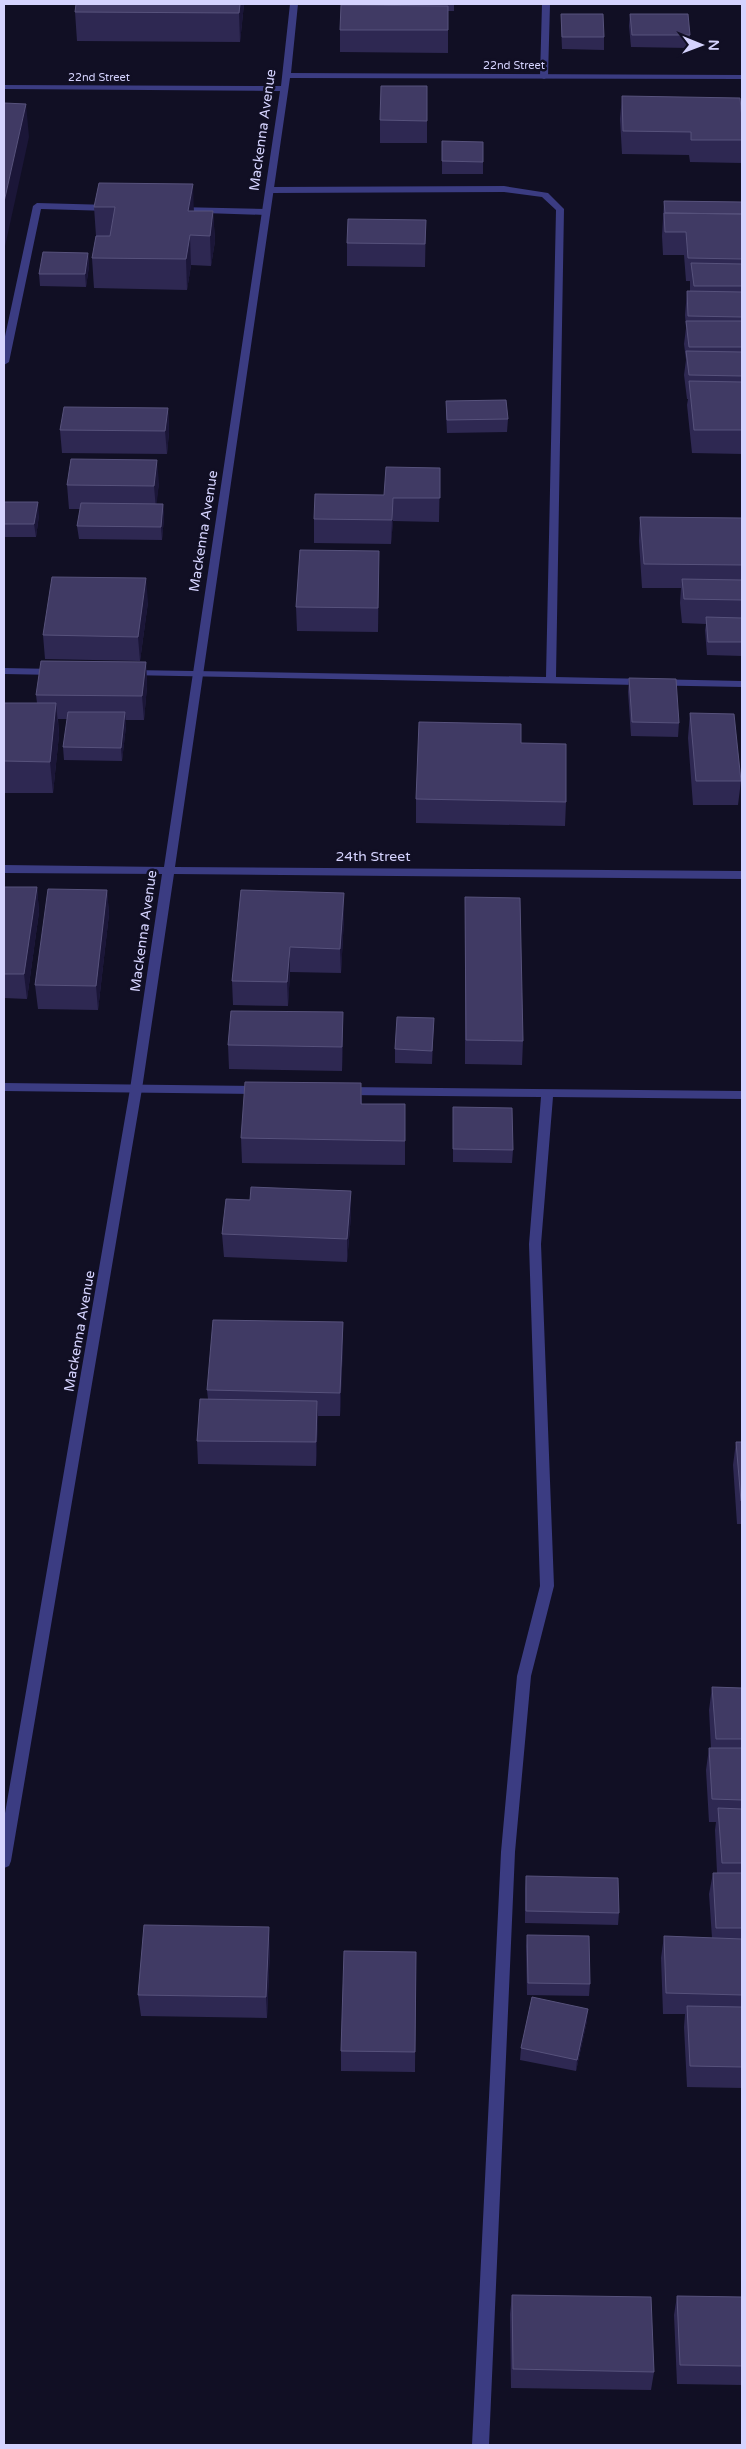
<svg xmlns="http://www.w3.org/2000/svg" width="746" height="2449" font-family="'Varela Round',sans-serif">
  <style>
    .lines { fill: none; stroke-linecap: round; stroke-linejoin: round }
    .lane { fill: #3b3c82; fill-rule: evenodd }
    .street { fill: #3b3c82; fill-rule: evenodd }
    .wall { fill: #2e2852 }
    .shaded-wall { fill: #1b1638 }
    .building { fill: #403a64; stroke: #57527c }
    .labels { text-anchor: middle; stroke-width: 5; stroke-linejoin: round; paint-order: stroke }
    .far-street-label { font-size: 11px; fill: #d5d3fe; stroke: #110f24 }
    .street-label { font-size: 14px; fill: #d5d3fe; stroke: #110f24 }
  </style>
  <rect width="100%" height="100%" fill="#110f24"/>
  <g class="lines">
    <path class="lane" d="M542,4H550L548,77L544,79L540,77Z
      M504,186L548,193L564,209L556,677L742,681V687L127,675V671L131,670L546,677L556,210L542,197L504,192L270,193L266,190L270,187Z
      M37,203L110,205L114,208L110,211L41,209L9,362L4,365V341L33,206Z
      M178,207L266,209L270,212L266,215L175,212V208Z
      M4,668L56,669L61,672L56,675L4,674Z
      M4,1083L261,1086L267,1090L261,1094L4,1091Z
      M346,1087L742,1091V1099L553,1097L541,1244L554,1586L531,1676L515,1852L489,2445H472L501,1852L517,1676L540,1586L529,1244L541,1097L346,1095L340,1091Z"/>
    <path class="street" d="M290,4H298L291,73L742,75V79L290,78L175,867L742,871V879L174,874L142,1089L11,1861L9,1866L4,1868V1819L130,1089L162,874L4,873V865L164,867L280,91L4,89V85L281,86Z"/>
  </g>
  <path class="wall" d="M244,4L240,42L77,41L75,12Z
    M384,4H454V11H448V53L340,52V30L384,6Z
    M561,14L604,37V50L562,49L561,26Z
    M630,14L690,35L689,48L631,47L629,26Z
    M427,86V143H380V120Z
    M622,96L742,119V163L690,162L689,155L622,154L620,119Z
    M442,141L483,162V174H442Z
    M99,183L194,211H213L215,241L211,266L191,265L187,290L94,288L92,258L96,236L94,207Z
    M664,201L742,202V454L692,453L687,405L688,399H687L684,375L686,360L684,344L686,328L685,315L687,291H690V281H686L684,255H663L662,236Z
    M426,220L425,267L347,266V243Z
    M88,253L89,266L86,287L40,286L39,274Z
    M446,401L508,419L507,432L447,433L446,414Z
    M168,408L169,432L167,454L62,453L60,430Z
    M440,468L439,522L393,521L391,544L314,543V519L384,495Z
    M159,483L156,504H163L164,517L162,540L79,539L77,526L80,509H69L67,485Z
    M4,502L39,515L36,537H4Z
    M640,517L742,518V656L707,655L705,630L706,624L682,623L680,603L681,588H642L639,541Z
    M379,551L378,632L297,631L296,607Z
    M148,602L140,661L45,659L43,635Z
    M146,662L147,686L144,720H125L126,726L122,761L64,760L63,747L67,719H58L59,735L53,793H4V703H37L36,695Z
    M629,678L679,723L678,737L631,736L628,692Z
    M690,713L741,781L738,805H693L688,738Z
    M521,743L566,802L565,826L416,823V799Z
    M4,887H37L39,912L27,999L4,998Z
    M107,890L109,914L98,1010L38,1009L35,985Z
    M465,897L523,1041L522,1065L465,1064Z
    M344,917L341,973L290,972L288,1006L233,1005L232,981Z
    M434,1018L432,1064L395,1063V1049Z
    M343,1036L342,1071L229,1069L228,1045Z
    M361,1083L362,1104H405V1165L242,1163L241,1138Z
    M453,1120L513,1150L512,1163L453,1162Z
    M351,1191V1215L347,1262L224,1257L222,1234L250,1200Z
    M343,1322V1346L340,1416H318L316,1466L198,1464L197,1441L208,1399L207,1390Z
    M736,1442H742V1524H737L733,1465Z
    M712,1687L742,1688V2088L687,2087L684,2027L685,2014H663L661,1958L664,1936L712,1938L709,1894L713,1873H717L715,1830L716,1822H709L706,1770L709,1748H711L709,1710Z
    M526,1876L619,1913L618,1925L525,1923V1888Z
    M527,1935L590,1984L589,1996L527,1995L526,1946Z
    M270,1948L267,2018L141,2016L138,1995Z
    M416,1952L415,2072L341,2071V2051Z
    M587,2021L576,2071L520,2060L521,2048Z
    M512,2295L654,2372L651,2390L511,2388L510,2314Z
    M677,2296L742,2297V2385L677,2384L674,2315Z"/>
  <path class="shaded-wall" d="M240,4H244L240,42L239,13Z
    M26,104L29,137L4,251V202Z
    M193,184L194,214L188,211Z
    M213,211L215,241L211,266L210,236Z
    M190,235L191,265L187,290L186,259Z
    M88,253L89,266L86,287L85,274Z
    M168,408L169,432L167,454L165,431Z
    M157,460L159,483L156,510L154,486Z
    M393,498V521L391,544L392,520Z
    M38,502L39,515L36,537L34,524Z
    M163,504L164,517L162,540L161,527Z
    M379,551V575L378,632V608Z
    M146,578L148,602L140,661L138,637Z
    M146,662L147,686L144,720L142,696Z
    M56,703L59,735L53,793L50,762Z
    M125,712L126,726L122,761L121,748Z
    M37,887L39,912L27,999L24,974Z
    M107,890L109,914L98,1010L96,986Z
    M344,893V917L341,973L340,949Z
    M290,947V972L288,1006L287,982Z
    M343,1012V1036L342,1071V1047Z
    M351,1191V1215L347,1262V1239Z
    M343,1322V1346L340,1416V1393Z
    M317,1401L318,1424L316,1466V1442Z
    M269,1927L270,1948L267,2018L266,1997Z
    M588,2009L587,2021L576,2071L577,2060Z"/>
  <path class="building" d="M76,4H240L239,13L75,12Z
    M341,5L448,6V30H340Z
    M561,14H603L604,37H562Z
    M630,14H688L690,35H632Z
    M381,86H427V121L380,120Z
    M622,96L740,98L742,119V140H691V132L623,131Z
    M4,103L26,104L4,202Z
    M442,141L483,142V162L442,161Z
    M99,183L193,184L188,211H213L210,236L190,235L186,259L92,258L96,236H110L115,207H94Z
    M664,201L742,202V214L665,213Z
    M664,213L742,214V259L688,258L686,232H665Z
    M348,219L426,220L425,244L347,243Z
    M43,252L88,253L85,274H39Z
    M691,263L742,264V286H694Z
    M687,291L742,292V317L688,316Z
    M686,321H742V347H689Z
    M686,351L742,352V376L689,375Z
    M689,381L742,382V430H694Z
    M506,400L508,419L447,420L446,401Z
    M64,407L168,408L165,431L60,430Z
    M71,459L157,460L154,486L67,485Z
    M386,467L440,468V498H393L392,520L314,519L315,494L384,495Z
    M4,502H38L34,524H4Z
    M81,503L163,504L161,527L77,526Z
    M640,517L742,518V565L644,564Z
    M300,550L379,551L378,608L296,607Z
    M52,577L146,578L138,637L43,635Z
    M682,579L742,580V600L684,599Z
    M706,617L742,618V642H708Z
    M41,661L146,662L142,696L36,695Z
    M629,678L676,679L679,723L632,722Z
    M4,703H56L50,762L4,761Z
    M68,712H125L121,748L63,747Z
    M690,713L734,714L741,781H696Z
    M419,722L521,724V743L566,744V802L416,799Z
    M4,887H37L24,974H4Z
    M48,889L107,890L96,986L35,985Z
    M241,890L344,893L340,949L290,947L287,982L232,981Z
    M465,897L520,898L523,1041L466,1040Z
    M231,1011L343,1012L342,1047L228,1045Z
    M397,1017L434,1018L432,1051L395,1049Z
    M245,1082L361,1083V1104H405V1141L241,1138Z
    M453,1107L512,1108L513,1150L453,1149Z
    M251,1187L351,1191L347,1239L222,1234L226,1199L250,1200Z
    M213,1320L343,1322L340,1393L207,1390Z
    M200,1399L317,1401L316,1442L197,1441Z
    M736,1442H742V1501H741Z
    M712,1687L742,1688V1739H716Z
    M709,1748H742V1800L712,1799Z
    M718,1808L742,1809V1863H722Z
    M713,1873H742V1928H716Z
    M526,1876L618,1878L619,1913L526,1911Z
    M144,1925L269,1927L266,1997L138,1995Z
    M527,1935L589,1936L590,1984L528,1983Z
    M664,1936L742,1939V1995L666,1993Z
    M344,1951L416,1952L415,2052L341,2051Z
    M532,1997L588,2009L577,2060L521,2048Z
    M687,2006L742,2007V2067L690,2066Z
    M512,2295L651,2297L654,2372L513,2369Z
    M677,2296L742,2297V2366L680,2365Z"/>
  <g class="labels">
    <g class="far-street-label">
      <text x="514" y="69">22nd Street</text>
      <text x="99" y="81">22nd Street</text>
    </g>
    <g class="street-label">
      <text transform="translate(262 130) rotate(-82)" y="5">Mackenna Avenue</text>
      <text transform="translate(203 531) rotate(-81)" y="5">Mackenna Avenue</text>
      <text x="373" y="861">24th Street</text>
      <text transform="translate(143 931) rotate(-82)" y="5">Mackenna Avenue</text>
      <text transform="translate(79 1331) rotate(-80)" y="5">Mackenna Avenue</text>
    </g>
  </g>
  <rect width="746" height="2449" fill="none" stroke="#d5d3fe" stroke-width="10"/>
  <g transform="translate(701 45) rotate(91)" stroke="#110f24" stroke-width="4" paint-order="stroke">
  <path d="M0-4L9 19L0 12L-9 19Z" fill="#d5d3fe"/>
  <text y="-8" font-size="14" font-weight="bold" text-anchor="middle" fill="#d5d3fe">N</text>
  </g>
</svg>
